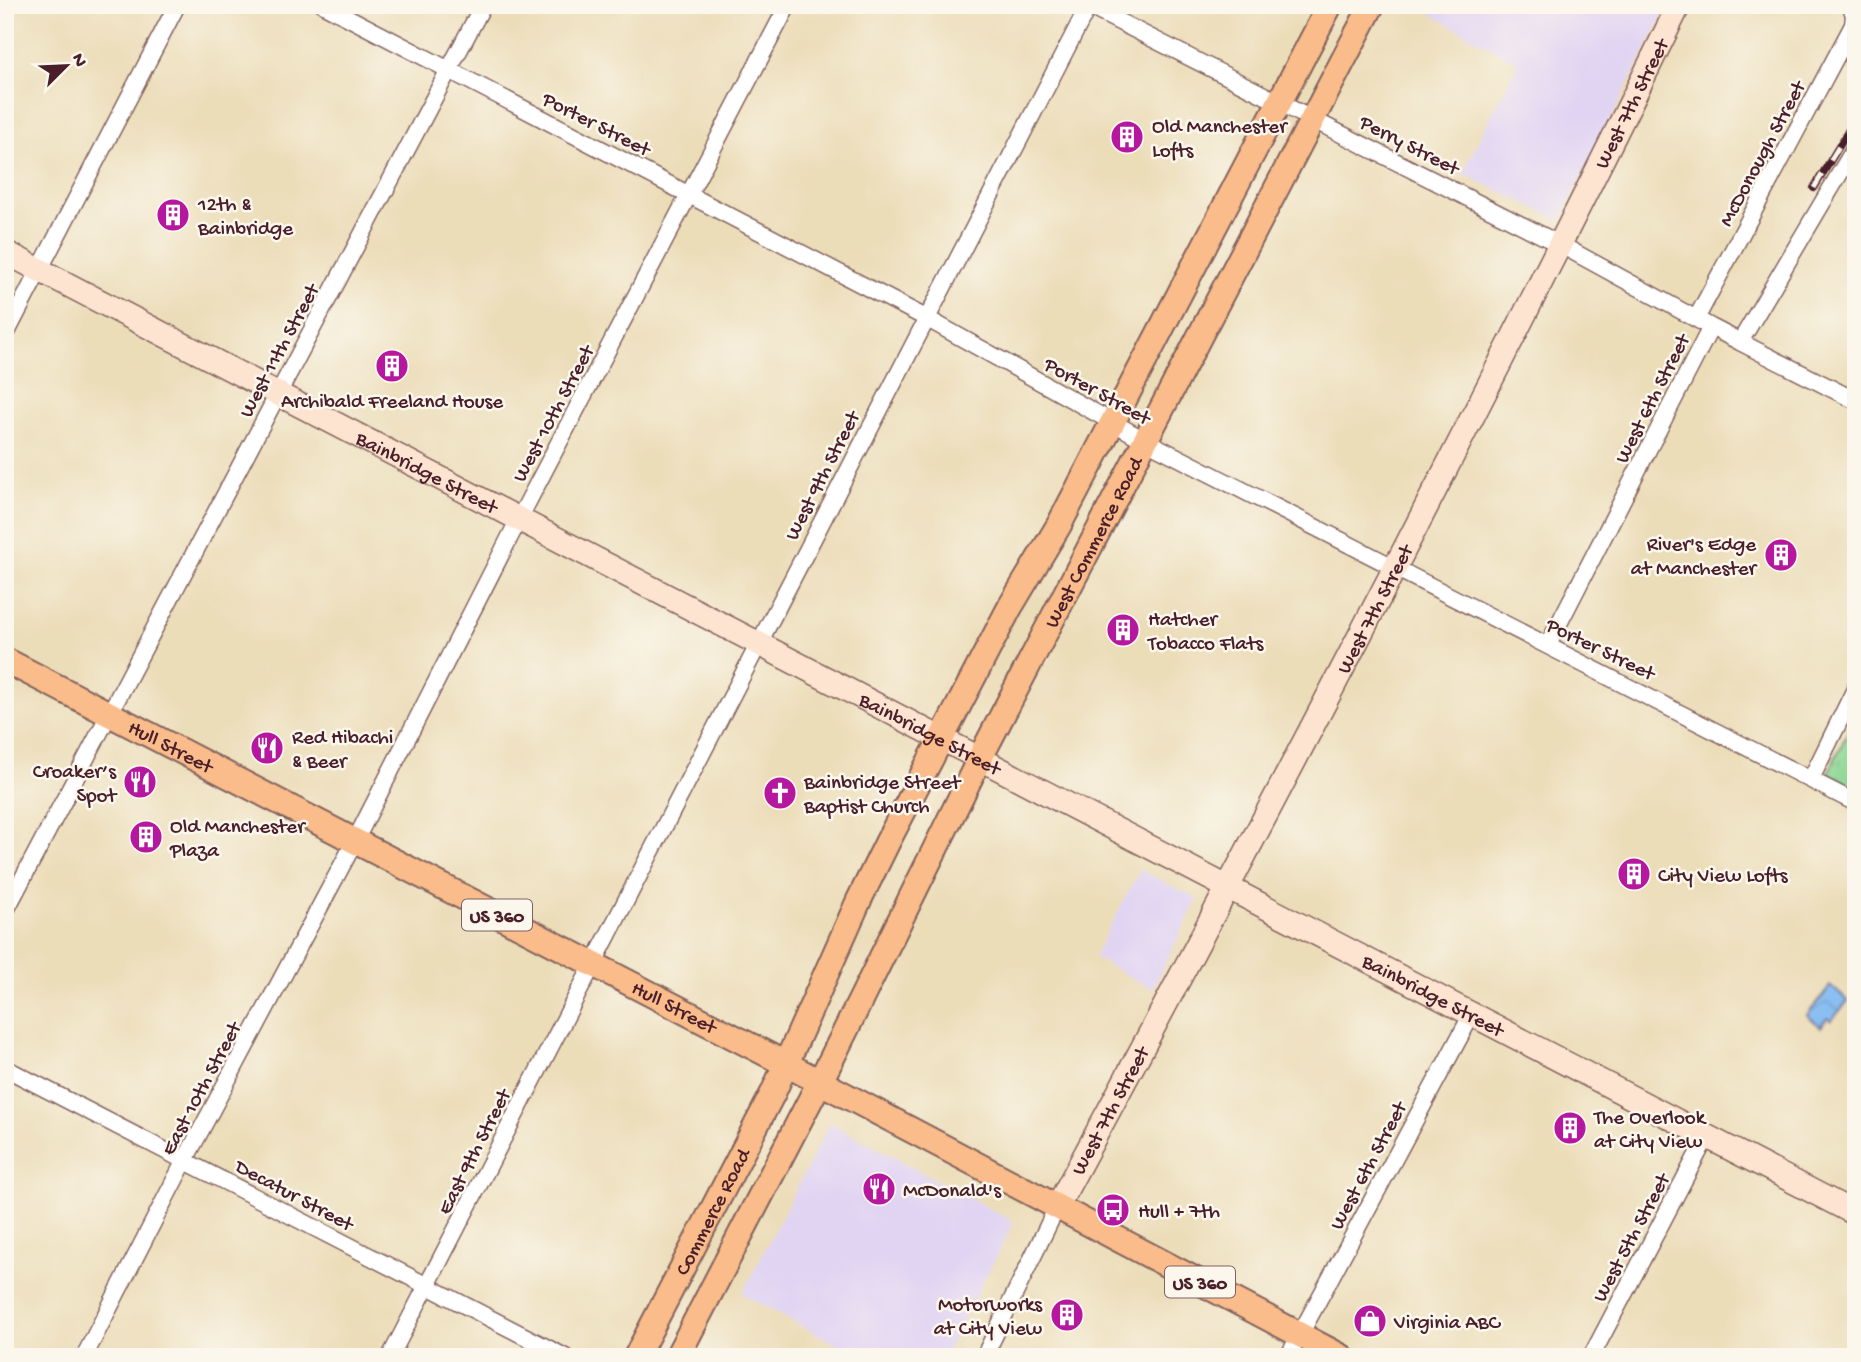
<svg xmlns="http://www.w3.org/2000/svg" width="1861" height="1362" font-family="'Gochi Hand',sans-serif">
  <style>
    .built { fill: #e1d4f3 }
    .park { fill: url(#park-tufts); stroke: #6a7a5f; stroke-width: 2 }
    .water { fill: url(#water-waves); stroke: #666c8e; stroke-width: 2 }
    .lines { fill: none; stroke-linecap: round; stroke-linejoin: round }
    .street-casing { stroke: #83625d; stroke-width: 19 }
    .secondary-casing { stroke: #83625d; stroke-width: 26 }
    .primary-casing { stroke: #83625d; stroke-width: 28 }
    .street { stroke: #fff; stroke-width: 16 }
    .secondary { stroke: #fde4d0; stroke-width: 23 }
    .primary { stroke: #f9bc8a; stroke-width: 24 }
    .rail-casing { stroke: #4a1f2b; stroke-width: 8 }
    .rail { stroke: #fbf7ec; stroke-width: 5; stroke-dasharray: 16; stroke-linecap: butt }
    .labels { text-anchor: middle; stroke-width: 5; stroke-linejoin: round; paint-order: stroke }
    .shield { fill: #fbf7ec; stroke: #7f6065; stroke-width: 2 }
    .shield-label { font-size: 19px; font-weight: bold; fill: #4a1f2b }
    .street-label { font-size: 21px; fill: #4a1f2b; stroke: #fbf7ec }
    .poi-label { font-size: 21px; fill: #4a1f2b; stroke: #fbf7ec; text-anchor: start }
  </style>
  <defs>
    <pattern id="park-tufts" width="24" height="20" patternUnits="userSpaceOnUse" patternTransform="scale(1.75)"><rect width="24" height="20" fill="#8bd693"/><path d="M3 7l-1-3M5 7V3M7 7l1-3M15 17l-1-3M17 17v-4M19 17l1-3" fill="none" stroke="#79b77f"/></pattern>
    <pattern id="water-waves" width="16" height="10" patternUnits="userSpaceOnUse" patternTransform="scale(1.75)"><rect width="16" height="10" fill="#81baf2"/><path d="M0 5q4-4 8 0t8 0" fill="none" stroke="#719fd0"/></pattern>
  </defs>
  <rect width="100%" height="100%" fill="#fbf7ec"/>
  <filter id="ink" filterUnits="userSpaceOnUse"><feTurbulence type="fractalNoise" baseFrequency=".0143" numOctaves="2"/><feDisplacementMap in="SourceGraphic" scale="14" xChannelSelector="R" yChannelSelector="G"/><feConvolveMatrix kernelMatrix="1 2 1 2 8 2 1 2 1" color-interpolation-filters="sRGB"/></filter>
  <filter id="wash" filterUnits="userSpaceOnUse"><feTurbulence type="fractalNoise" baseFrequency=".00686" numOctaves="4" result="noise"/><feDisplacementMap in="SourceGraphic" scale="28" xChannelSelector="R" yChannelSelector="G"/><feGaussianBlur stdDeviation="1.57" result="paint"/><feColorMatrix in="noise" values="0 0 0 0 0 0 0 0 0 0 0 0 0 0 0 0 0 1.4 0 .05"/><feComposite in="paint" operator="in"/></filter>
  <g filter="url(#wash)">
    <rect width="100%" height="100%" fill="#ecddb9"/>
    <path class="built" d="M1415,5H1668L1560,220L1462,173L1518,63Z
      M1140,870L1198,899L1152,989L1094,957Z
      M830,1123L1014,1222L944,1357H860L742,1294Z"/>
    <path class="park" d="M1856,715V788L1828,773Z"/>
    <path class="water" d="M1831,986L1848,1001L1831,1021L1827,1018L1821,1027L1807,1015Z"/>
  </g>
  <g filter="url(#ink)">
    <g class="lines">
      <defs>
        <path id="street" d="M324,5L926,318L1146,441L1856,803
          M1086,5L1561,245L1711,327
          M1696,319L1853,25L1854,16L1851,5
          M5,336L177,5
          M1740,342L1856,401
          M1548,645L1711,327L1740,342L1856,146
          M1811,779L1856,687
          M5,912L483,5
          M5,1068L565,1357
          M84,1357L185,1160L355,841L519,519L788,5
          M390,1357L1089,5
          M984,1357L1057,1207
          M1288,1357L1472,1014
          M1591,1357L1707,1136"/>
        <g id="secondary">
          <path id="s1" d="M5,252L1856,1214"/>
          <path id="s2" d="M1057,1207C1271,810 1480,410 1679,5"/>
        </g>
        <g id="primary">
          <path id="s3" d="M5,660L786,1064L1342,1357"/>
          <path id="s4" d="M636,1357L773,1093L859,900L889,839L1010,607L1059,525L1330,5"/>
          <path id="s5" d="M677,1357L831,1060L980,758L1372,5"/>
        </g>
      </defs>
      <use href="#street" class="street-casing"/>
      <use href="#secondary" class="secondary-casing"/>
      <use href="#primary" class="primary-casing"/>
      <use href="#street" class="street"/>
      <use href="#secondary" class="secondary"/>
      <use href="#primary" class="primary"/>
      <defs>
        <path id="rail" d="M1814,188L1856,118"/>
      </defs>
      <use href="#rail" class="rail-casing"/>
      <use href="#rail" class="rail"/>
    </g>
  </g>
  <defs>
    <symbol id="building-disc" viewBox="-11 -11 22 22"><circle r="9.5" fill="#b5179e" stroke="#fbf7ec"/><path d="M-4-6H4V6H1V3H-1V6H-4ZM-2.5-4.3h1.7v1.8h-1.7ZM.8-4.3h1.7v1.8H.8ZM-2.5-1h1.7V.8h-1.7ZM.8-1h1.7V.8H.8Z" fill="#fff"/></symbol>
    <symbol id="restaurant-disc" viewBox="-11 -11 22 22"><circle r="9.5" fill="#b5179e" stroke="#fbf7ec"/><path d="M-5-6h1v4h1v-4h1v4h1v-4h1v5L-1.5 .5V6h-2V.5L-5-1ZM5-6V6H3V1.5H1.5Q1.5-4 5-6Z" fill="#fff"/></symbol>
    <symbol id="church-disc" viewBox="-11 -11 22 22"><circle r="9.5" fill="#b5179e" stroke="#fbf7ec"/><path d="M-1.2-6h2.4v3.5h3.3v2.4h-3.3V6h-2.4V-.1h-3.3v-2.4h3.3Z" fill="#fff"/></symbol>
    <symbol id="bus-disc" viewBox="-11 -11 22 22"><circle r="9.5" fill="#b5179e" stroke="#fbf7ec"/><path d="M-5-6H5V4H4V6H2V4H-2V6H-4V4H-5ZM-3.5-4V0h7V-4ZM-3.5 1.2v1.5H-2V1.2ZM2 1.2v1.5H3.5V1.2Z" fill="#fff"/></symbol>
    <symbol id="shop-disc" viewBox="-11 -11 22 22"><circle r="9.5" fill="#b5179e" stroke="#fbf7ec"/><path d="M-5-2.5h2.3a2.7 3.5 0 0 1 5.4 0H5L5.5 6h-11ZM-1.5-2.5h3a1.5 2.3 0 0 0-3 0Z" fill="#fff"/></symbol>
  </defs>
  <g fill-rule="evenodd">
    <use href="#building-disc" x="1108" y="118" width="38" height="38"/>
    <use href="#building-disc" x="154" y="196" width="38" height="38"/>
    <use href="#building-disc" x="373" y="347" width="38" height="38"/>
    <use href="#building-disc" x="1762" y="536" width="38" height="38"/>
    <use href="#building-disc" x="1104" y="611" width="38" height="38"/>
    <use href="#restaurant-disc" x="248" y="729" width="38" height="38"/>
    <use href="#restaurant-disc" x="121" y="763" width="38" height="38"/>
    <use href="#church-disc" x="761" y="774" width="38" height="38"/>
    <use href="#building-disc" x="127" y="818" width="38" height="38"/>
    <use href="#building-disc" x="1615" y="855" width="38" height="38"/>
    <use href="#building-disc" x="1551" y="1109" width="38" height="38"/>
    <use href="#restaurant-disc" x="860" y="1170" width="38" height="38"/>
    <use href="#bus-disc" x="1094" y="1191" width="38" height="38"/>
    <use href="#building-disc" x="1048" y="1296" width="38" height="38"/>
    <use href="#shop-disc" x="1351" y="1302" width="38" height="38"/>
  </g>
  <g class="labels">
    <g class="shield">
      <rect x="462" y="899.5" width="70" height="31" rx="5"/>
      <rect x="1165" y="1266.5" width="70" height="31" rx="5"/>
    </g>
    <g class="shield-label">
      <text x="497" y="922">US 360</text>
      <text x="1200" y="1289">US 360</text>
    </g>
    <g class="street-label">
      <text dy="7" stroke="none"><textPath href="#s2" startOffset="1244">West 7th Street</textPath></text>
      <text transform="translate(597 123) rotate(27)" y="7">Porter Street</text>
      <text transform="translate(1410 144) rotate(27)" y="7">Perry Street</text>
      <text transform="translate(1761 153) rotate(-62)" y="7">McDonough Street</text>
      <text transform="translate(278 350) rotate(-62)" y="7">West 11th Street</text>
      <text transform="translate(1098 390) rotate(29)" y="7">Porter Street</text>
      <text transform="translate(1651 398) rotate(-63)" y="7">West 6th Street</text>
      <text transform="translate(552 413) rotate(-62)" y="7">West 10th Street</text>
      <text dy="7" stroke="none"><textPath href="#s1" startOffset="476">Bainbridge Street</textPath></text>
      <text transform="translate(821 475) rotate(-63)" y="7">West 9th Street</text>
      <text dy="7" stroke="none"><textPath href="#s5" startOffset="915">West Commerce Road</textPath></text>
      <text dy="7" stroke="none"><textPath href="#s2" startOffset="677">West 7th Street</textPath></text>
      <text transform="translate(1601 648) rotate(26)" y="7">Porter Street</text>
      <text dy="7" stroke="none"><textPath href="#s1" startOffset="1043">Bainbridge Street</textPath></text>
      <text dy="7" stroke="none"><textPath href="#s3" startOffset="187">Hull Street</textPath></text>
      <text dy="7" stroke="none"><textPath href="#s1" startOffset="1610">Bainbridge Street</textPath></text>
      <text dy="7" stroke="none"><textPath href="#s3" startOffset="754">Hull Street</textPath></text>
      <text transform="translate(200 1088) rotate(-62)" y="7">East 10th Street</text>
      <text dy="7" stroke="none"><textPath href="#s2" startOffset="110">West 7th Street</textPath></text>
      <text transform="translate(473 1151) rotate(-63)" y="7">East 9th Street</text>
      <text transform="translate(1367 1165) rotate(-62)" y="7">West 6th Street</text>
      <text transform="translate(295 1194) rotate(28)" y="7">Decatur Street</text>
      <text dy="7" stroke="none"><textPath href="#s4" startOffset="164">Commerce Road</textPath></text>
      <text transform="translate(1630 1237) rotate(-62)" y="7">West 5th Street</text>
    </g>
    <g class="poi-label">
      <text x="1152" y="132">Old Manchester<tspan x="1152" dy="24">Lofts</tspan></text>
      <text x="198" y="210">12th &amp;<tspan x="198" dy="24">Bainbridge</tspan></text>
      <text x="392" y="407" text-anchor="middle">Archibald Freeland House</text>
      <text x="1756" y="550" text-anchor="end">River's Edge<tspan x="1756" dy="24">at Manchester</tspan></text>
      <text x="1148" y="625">Hatcher<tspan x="1148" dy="24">Tobacco Flats</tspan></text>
      <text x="292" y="743">Red Hibachi<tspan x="292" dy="24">&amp; Beer</tspan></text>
      <text x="116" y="777" text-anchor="end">Croaker’s<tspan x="116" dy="24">Spot</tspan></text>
      <text x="804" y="788">Bainbridge Street<tspan x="804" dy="24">Baptist Church</tspan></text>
      <text x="170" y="832">Old Manchester<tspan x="170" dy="24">Plaza</tspan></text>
      <text x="1658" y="881">City View Lofts</text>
      <text x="1594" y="1123">The Overlook<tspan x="1594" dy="24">at City View</tspan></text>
      <text x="903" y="1196">McDonald's</text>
      <text x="1138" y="1217">Hull + 7th</text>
      <text x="1042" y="1310" text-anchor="end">Motorworks<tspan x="1042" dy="24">at City View</tspan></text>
      <text x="1394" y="1328">Virginia ABC</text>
    </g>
  </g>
  <rect width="1861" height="1362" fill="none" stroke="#fbf7ec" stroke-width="28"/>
  <g transform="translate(66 66) rotate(66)" stroke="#fbf7ec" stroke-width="5" paint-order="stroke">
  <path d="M0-5L12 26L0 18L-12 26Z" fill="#4a1f2b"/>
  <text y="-10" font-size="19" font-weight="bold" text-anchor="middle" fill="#4a1f2b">N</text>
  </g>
</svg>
